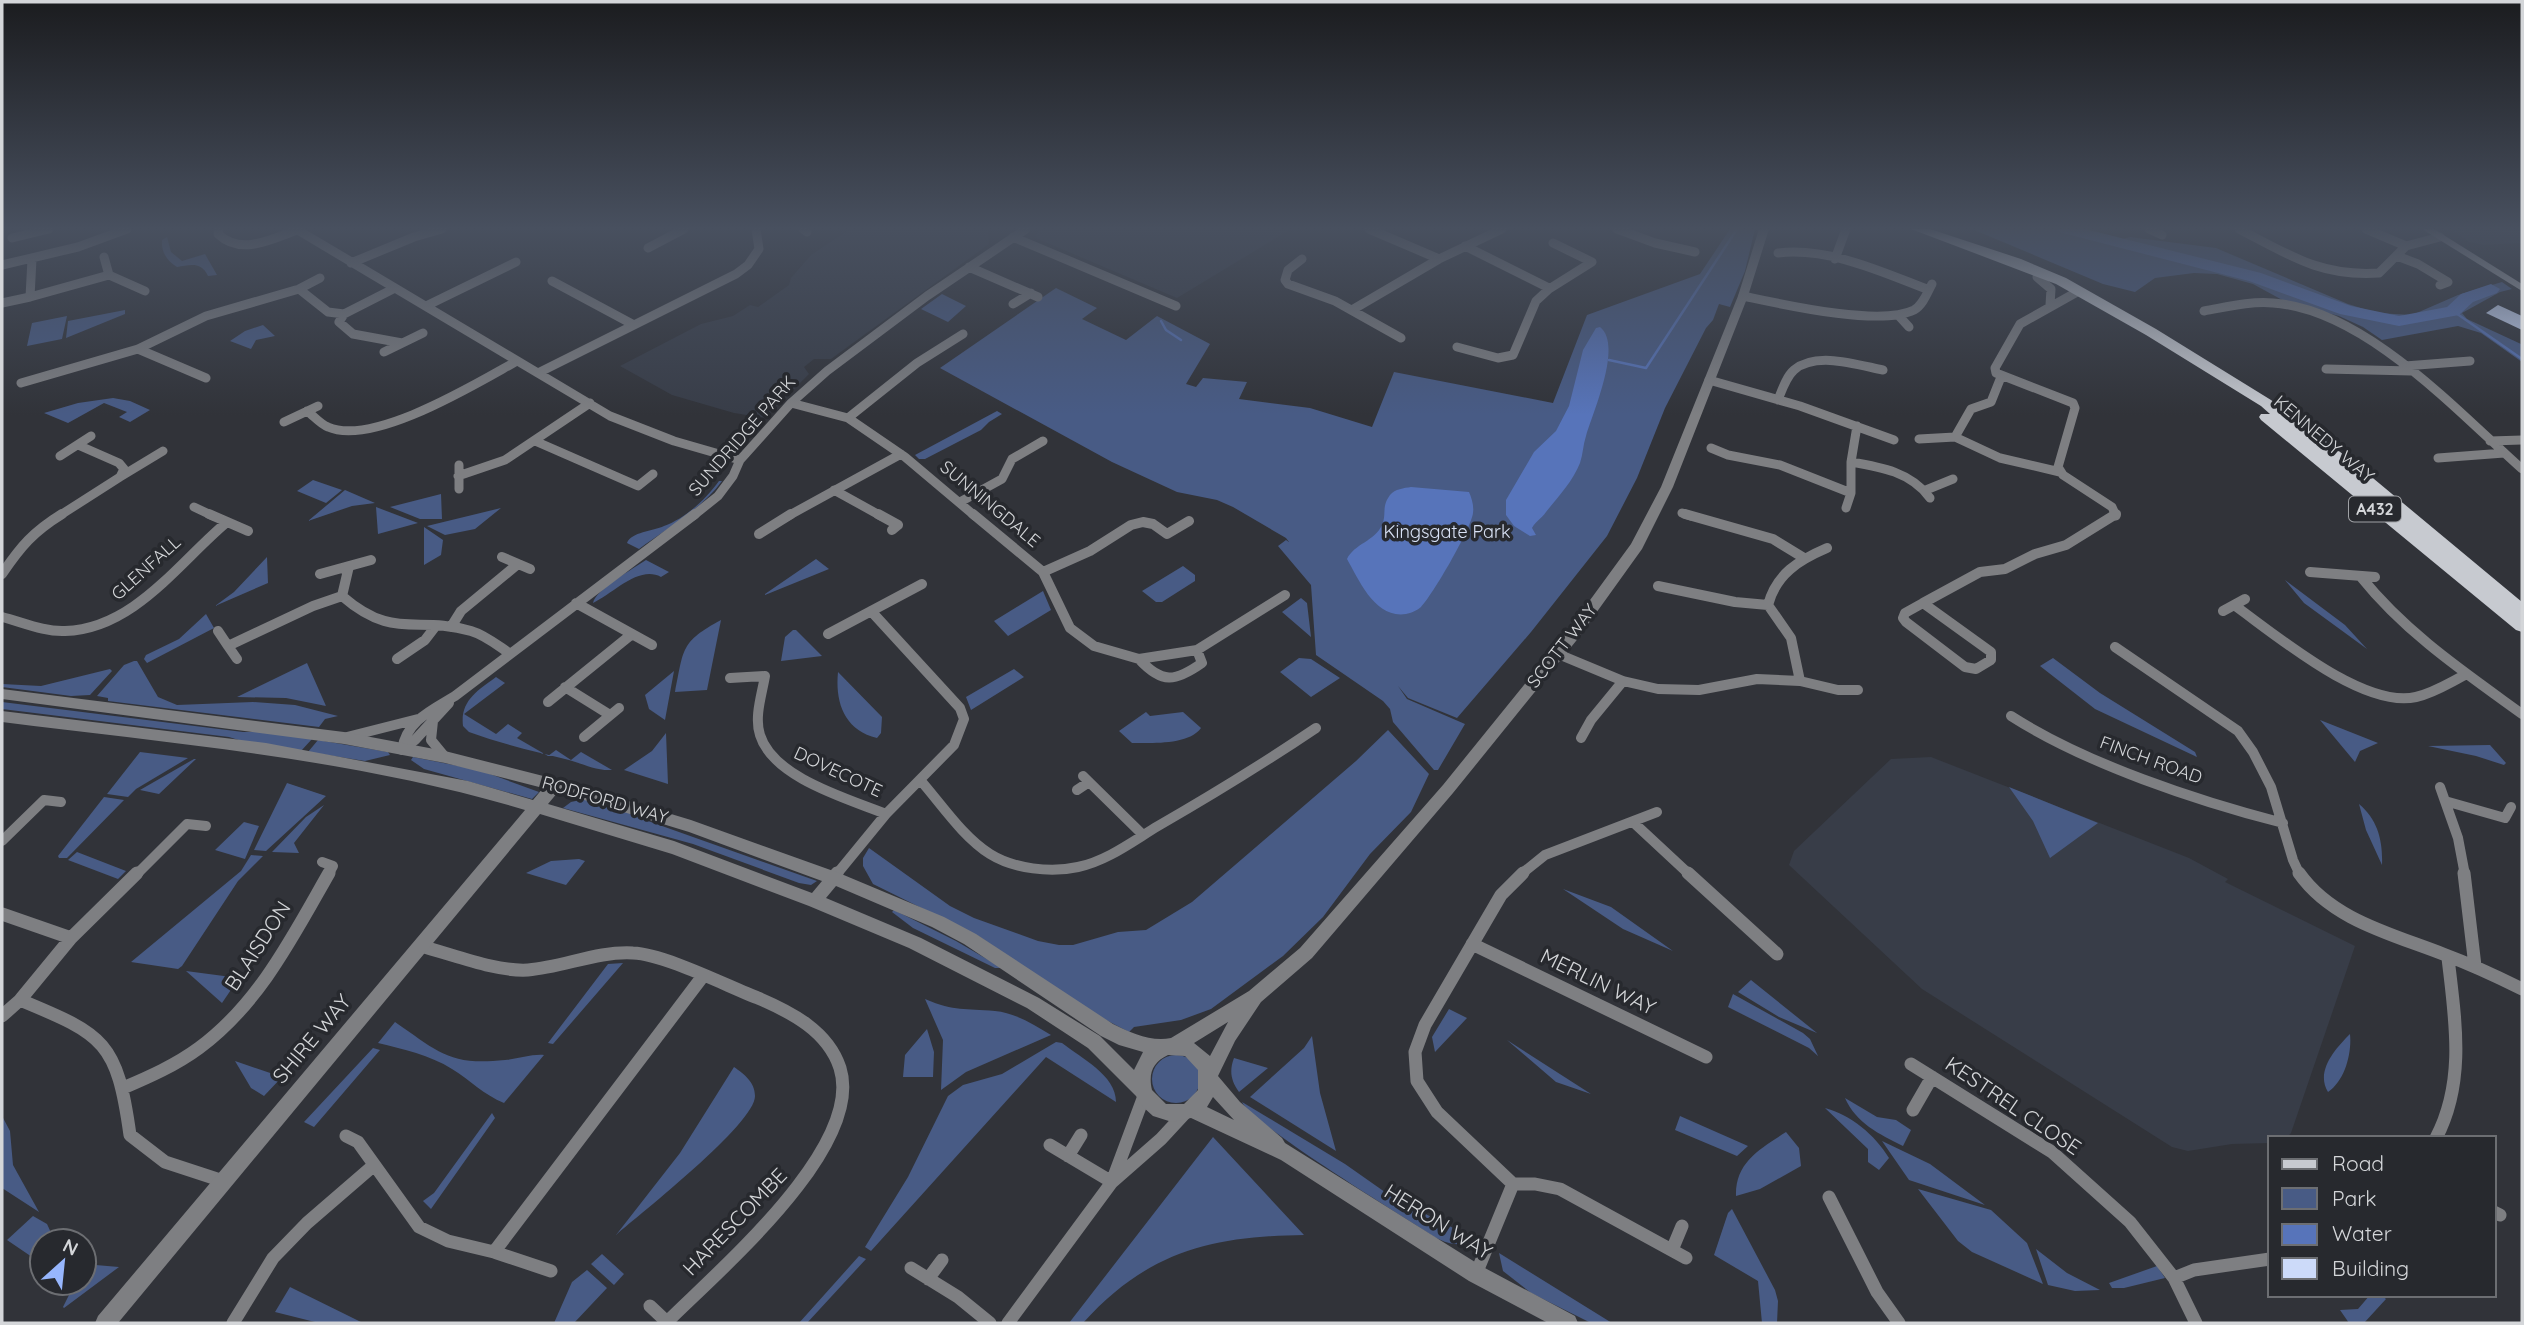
<svg xmlns="http://www.w3.org/2000/svg" width="2524" height="1325" font-family="Quicksand,sans-serif">
  <style>
    .built { fill: #383d48 }
    .green { fill: #485b85 }
    .water { fill: #5774ba }
    .lines { fill: none; stroke-linecap: round; stroke-linejoin: round }
    .stream { stroke: #5774ba; stroke-width: 2.5 }
    .river { fill: #5774ba; fill-rule: evenodd }
    .building { fill: #ccdaf9 }
    .minor-far2 { stroke: #7e7f82; stroke-width: 9 }
    .minor-far1 { stroke: #7e7f82; stroke-width: 10 }
    .minor { stroke: #7e7f82; stroke-width: 13 }
    .tertiary { fill: #7e7f82; fill-rule: evenodd }
    .secondary { fill: #a7a9ae; fill-rule: evenodd }
    .primary { fill: #c7cad0; fill-rule: evenodd }
    .labels { text-anchor: middle; stroke-width: 7; stroke-linejoin: round; paint-order: stroke }
    .shield { fill: #27292e; stroke: #a0a2a6; stroke-width: 2 }
    .shield-label { font-size: 16px; font-weight: bold; fill: #d4d6d9 }
    .street-label { font-size: 18px; fill: #d4d6d9; stroke: #27292e }
    .park-label { font-size: 18px; fill: #d9e2f5; stroke: #27292e }
    .near-street-label { font-size: 21px; fill: #d4d6d9; stroke: #27292e }
  </style>
  <rect width="100%" height="100%" fill="#313339"/>
  <path class="built" d="M850,229H983L988,231L989,244L831,359H814L804,367L809,374L765,418L734,413L672,395L620,366L701,324L733,316L750,305L758,307L789,285L791,278L811,255Z
    M1041,229L1201,231L1291,229L1177,298L1038,239L1035,235Z
    M2450,229H2522V243L2484,245L2469,242Z
    M1931,757L2189,858L2228,879L2225,882L2355,946L2291,1133L2286,1138H2270V1143L2232,1144L2188,1151L2172,1147L1922,989L1789,865L1794,851L1891,759Z"/>
  <path class="green" d="M1730,229H1755L1745,271L1730,307L1719,304L1713,320L1706,328L1665,408L1637,478L1607,536L1531,632L1457,718L1408,698L1398,686L1407,699L1465,724L1438,770H1434L1393,722L1390,709L1383,701L1316,655L1311,585L1278,546L1286,540L1289,542L1286,538L1233,507L1217,500L1177,492L1112,462L940,368L1056,288L1097,308L1082,319L1126,340L1157,316L1210,344L1186,384L1196,387L1203,378L1247,382L1239,399L1310,408L1372,427L1394,372L1553,403L1587,315L1700,274Z
    M1972,229H2087L2086,232L2119,240L2130,237L2216,248L2348,304L2377,313L2412,315L2458,295L2502,282L2512,289L2500,292L2462,313L2467,319L2521,344L2522,362L2481,333L2458,326L2382,340L2363,327L2339,316L2286,302L2253,284L2217,274L2194,273L2155,278L2135,292L2103,284Z
    M167,237L171,252L182,261L205,254L217,275L208,276C201,261 190,265 177,267C167,261 161,252 162,240Z
    M942,294L966,306L948,322L921,309Z
    M125,310V314L66,338L68,321Z
    M67,316L62,339L27,346L32,323Z
    M263,325L275,336L256,340L251,349L230,341L245,331Z
    M113,398L130,401L150,410L130,422L119,417L127,412L104,403L68,423L44,413L78,403Z
    M997,411L1002,414L989,422L981,430L925,459H919L915,455Z
    M313,480L342,490L326,503L297,491Z
    M719,481H722C701,510 666,529 639,549L627,543C631,532 653,531 664,526C686,518 706,499 719,481Z
    M345,490L375,503L352,506L308,521Z
    M441,494L442,519H420L390,507Z
    M376,507L418,523L378,534Z
    M501,508L475,529L445,535L427,526Z
    M424,527L443,540L441,555L424,565Z
    M267,557L268,583L215,606L234,592Z
    M816,559L829,569L765,595V594Z
    M646,560L669,572L661,577C639,565 614,593 593,603C596,589 633,569 646,560Z
    M1183,566L1195,575V581L1162,602H1156L1142,591Z
    M2285,580L2345,625L2367,649L2304,603Z
    M1043,591L1051,610L1008,636L994,621Z
    M1301,598L1307,603L1311,637L1282,612Z
    M206,614L214,628L147,663L144,659L146,655L179,639Z
    M721,620L707,690L675,692C684,649 680,642 721,620Z
    M793,630H796L822,656L781,661L785,637Z
    M1299,658L1311,659L1340,678L1311,697L1280,672Z
    M2053,658L2100,693L2195,752L2197,757L2095,709L2040,666Z
    M134,661H137L158,697L177,705L253,702L295,705L338,716L325,719L319,727L108,701V698L97,696L124,665Z
    M307,663L326,706L286,698L237,697Z
    M110,669L112,671L90,695L71,696L2,687V684L41,686Z
    M1014,669L1024,677L971,710L966,697Z
    M674,671L665,720L649,709L645,695Z
    M838,672L882,717L881,733L877,738C844,730 835,702 838,672Z
    M496,677L505,683L464,714L496,734L508,724L522,733L517,738L548,756L556,750L571,760L581,752L612,770C596,771 584,764 569,760C536,752 502,744 469,732L463,726C460,701 477,691 496,677Z
    M2,702L243,732H269L312,739L301,751L248,743L229,737L2,709Z
    M1146,712L1150,716L1183,712L1201,728C1189,745 1152,743 1132,743L1119,731Z
    M2320,720L2378,743L2360,751L2355,762Z
    M1388,730L1429,774L1411,812L1370,854L1323,917L1283,956L1211,1009L1181,1020L1134,1027L1129,1032L1085,1009L980,937L873,884L863,866V858L869,848L950,906L974,918L1038,941L1059,945H1073L1118,932L1146,930L1192,902L1356,761Z
    M666,733L668,784L624,770L652,751Z
    M318,740L388,752L390,755L365,761L308,752Z
    M2490,745L2506,763L2504,765L2476,756L2428,746Z
    M140,752L188,758L136,789L128,797L107,794Z
    M413,757L479,770L539,792L532,799L424,769L411,760Z
    M194,759H196L159,794L140,790Z
    M287,783L326,796L266,851L254,850Z
    M2009,787L2098,823L2050,858L2033,821Z
    M104,797L124,800L67,858H59L58,856Z
    M585,799L631,811L648,821L817,881L811,885L799,883L693,844L563,808L571,802Z
    M2359,804C2378,820 2383,841 2382,865L2366,830Z
    M324,805L294,843L299,853L272,852L306,817Z
    M244,822L259,826L245,859L215,850Z
    M77,852L126,871L118,879L68,860Z
    M251,855L263,856L238,881L182,966L178,969L131,962L241,871Z
    M579,859L585,861L566,885L526,873L551,861Z
    M1563,889L1611,907L1673,951L1623,929Z
    M894,910L956,941L1002,968H995L913,928L892,912Z
    M623,963L553,1044L548,1043L608,964Z
    M186,971L239,978L222,1003Z
    M1751,980L1817,1033L1779,1017L1738,992Z
    M1733,994L1803,1033L1810,1039L1818,1056L1809,1048L1728,1007Z
    M925,999C956,1012 964,1008 995,1011C1016,1013 1034,1025 1051,1035L966,1072L941,1090L943,1040Z
    M1449,1009L1467,1018L1435,1052L1432,1037Z
    M395,1022C439,1052 449,1066 505,1060C518,1059 531,1054 544,1055L504,1103C484,1095 470,1080 452,1069C430,1055 403,1049 378,1043Z
    M927,1029L934,1052L933,1077H903L905,1055Z
    M2350,1034C2352,1053 2345,1081 2328,1092C2315,1071 2336,1048 2350,1034Z
    M1312,1036L1320,1093L1336,1151L1250,1097L1304,1048Z
    M1507,1040L1591,1094L1556,1082Z
    M1056,1042L1062,1043C1081,1058 1116,1075 1116,1102L1046,1057L871,1251L865,1247L908,1177L948,1096L963,1085L1002,1074Z
    M373,1048L380,1050L314,1127L304,1122Z
    M1152 1079a24 24 0 1 1 48 0a24 24 0 1 1-48 0Z
    M1234,1058L1268,1068L1239,1092C1231,1081 1229,1071 1234,1058Z
    M235,1061L282,1077L264,1096L251,1088Z
    M734,1067C744,1074 755,1082 755,1096C755,1124 641,1213 616,1235L680,1153Z
    M1845,1098L1877,1117L1896,1120L1911,1130L1903,1146C1879,1134 1856,1123 1845,1098Z
    M1242,1102L1345,1164L1392,1197L1475,1239C1461,1247 1451,1245 1436,1238C1406,1218 1251,1124 1242,1102Z
    M1825,1108C1851,1115 1875,1135 1889,1158L1879,1170L1868,1162V1149Z
    M492,1113L495,1118L431,1209L423,1201L434,1193Z
    M2,1116L10,1131L13,1165L39,1212L2,1188Z
    M1680,1116L1748,1146L1737,1156L1675,1130Z
    M1786,1132L1799,1148L1801,1166L1760,1189L1736,1196C1735,1162 1760,1149 1786,1132Z
    M1213,1137L1304,1235C1211,1236 1147,1252 1083,1323H1069Z
    M1882,1141L1930,1164L1985,1205L1909,1180Z
    M1918,1189L1991,1210L2027,1243L2043,1284L1972,1252L1958,1241Z
    M1732,1209L1775,1290L1778,1301L1777,1323H1762L1758,1281L1714,1255L1728,1213Z
    M33,1216L47,1224L53,1237L49,1241H42V1248L32,1257L7,1240Z
    M2036,1249L2067,1273L2100,1290L2075,1291L2048,1285Z
    M1499,1253L1612,1323H1591L1531,1293L1503,1271Z
    M602,1254L624,1274L614,1285L591,1264Z
    M859,1256L866,1259L807,1323H799Z
    M84,1264L119,1267L64,1308L63,1307L75,1283H84Z
    M2157,1266L2165,1278L2124,1288H2112L2109,1283Z
    M587,1270L607,1288L574,1323H554L572,1282Z
    M290,1287L363,1323H319L275,1312Z
    M2370,1295H2381L2386,1299L2364,1323H2349L2340,1310L2358,1309Z"/>
  <path class="water" d="M1600,327C1623,345 1593,412 1586,436C1583,445 1583,454 1580,463C1573,481 1558,497 1546,512C1541,519 1536,521 1532,528L1536,535L1530,536L1514,526L1506,515V500L1534,452L1556,431L1569,406L1583,350L1596,328Z
    M1411,487L1469,492C1472,499 1474,506 1473,513C1471,529 1432,596 1421,607C1418,610 1411,613 1406,614C1375,619 1359,580 1347,559C1354,544 1375,541 1382,525C1387,514 1381,507 1390,495C1395,489 1404,488 1411,487Z"/>
  <g class="lines">
    <path class="stream" d="M2453,311L2522,359
      M1161,321L1166,330L1181,340
      M1609,360L1646,368L1737,229"/>
    <path class="river" d="M2057,229H2085L2261,273L2351,306L2399,316L2447,307L2461,294L2491,284L2500,289L2497,293L2473,302L2459,315L2399,326L2340,314L2249,281L2059,232Z"/>
  </g>
  <path class="building" d="M2498,305L2522,316V330L2486,313Z"/>
  <g class="lines">
    <path class="minor-far2" d="M219,229L218,234C241,256 272,239 297,230
      M296,229L610,416L674,441L740,460
      M803,229L807,232
      M1369,229L1439,259
      M1617,229L1655,243L1695,252
      M2149,229L2162,235
      M2239,229C2289,255 2321,277 2379,273L2406,246L2440,237
      M2366,229L2406,246
      M1013,237L1176,306
      M12,238L49,229
      M1465,246L1549,288
      M648,248L684,229
      M1778,253C1829,247 1882,272 1929,290
      M2397,256L2418,264L2448,282L2440,285
      M104,257L109,275
      M32,259L30,297L109,275L145,291
      M1302,259L1288,270L1285,280L1288,284L1335,301L1401,338
      M1835,259L1846,229
      M351,263L414,237L442,229
      M2,265L78,247L127,229
      M969,267L1038,297
      M2037,277L2051,289L2050,305
      M552,281L634,325
      M299,289L328,312L344,314L395,288
      M2077,292L2020,324L1995,368L1996,373L2073,403L2075,408L2058,467L2063,475L2112,507L2116,516
      M1743,296C1781,304 1880,327 1914,310C1923,305 1927,293 1932,284
      M2,303L30,297
      M1013,304L1031,293
      M426,306L516,262
      M1352,310L1439,259L1502,229
      M2204,311C2227,307 2250,301 2273,303C2364,309 2457,411 2522,469
      M344,314L339,322L353,334L402,343
      M1898,315L1909,327
      M1457,347L1498,358L1513,355L1536,301L1549,289L1592,262L1553,243
      M138,349L206,378
      M384,352L423,333
      M2405,366L2470,361
      M2326,369L2412,371
      M538,373L736,274L748,265L759,249L756,229
      M2001,377L1991,402L1971,409L1955,437L2000,458L2060,472
      M1709,380L1800,406L1894,440
      M21,383L138,349L206,316L299,289L320,278
      M1778,400C1782,390 1786,377 1794,370C1816,351 1858,365 1883,370
      M791,403L848,418L905,457L975,516
      M307,411C314,416 320,424 328,427C373,447 477,383 517,361
      M848,418L917,363L963,334
      M284,422L318,406
      M1919,439L1955,437
      M535,441L638,486L653,474
      M2490,441L2522,440
      M1711,448L1728,455L1780,465L1851,493
      M60,456L91,436
      M2438,458L2504,453
      M1851,462C1881,467 1911,472 1930,498
      M459,465V489
      M458,476L505,460L590,403
      M120,477L163,451
      M834,490L881,516
      M1926,490L1953,479
      M960,502L1002,479L1012,459L1043,441
      M194,507L213,516
      M1846,508L1851,493V462L1857,426
      M1682,513L1691,516
      M59,516L120,477L124,469L119,463L78,445
      M693,516L718,496L733,476L740,460L791,403L827,371L927,296L1026,229
      M788,516L901,454"/>
    <path class="minor-far1" d="M209,514L248,531
      M878,514L898,525L892,530
      M973,514L1043,572L1070,628L1094,646L1139,659L1197,650L1285,595
      M1685,514L1773,539L1804,558
      M759,534L791,514
      M502,557L530,569
      M349,566L342,596C394,641 416,615 471,631C485,635 497,645 509,653
      M1043,572L1090,551L1131,525L1143,522L1153,524L1167,534L1189,521
      M2310,572L2375,577
      M2,574C21,546 33,532 62,514
      M320,574L371,560
      M2361,577C2406,633 2464,672 2522,714
      M1658,586L1735,602L1768,605
      M576,603L652,645
      M1923,603L1991,652V660L1976,669L1965,667L1906,622L1903,618L1905,613Z
      M1923,603L1980,572L2005,569L2035,554L2066,545L2116,514
      M2234,605C2276,635 2363,709 2416,697C2434,693 2449,683 2465,675
      M2223,611L2245,599
      M2,617C22,622 44,632 65,631C134,629 179,562 227,522
      M451,627L461,611L518,564
      M218,631L228,646L313,606L342,596
      M828,634L922,584
      M228,646L237,659
      M2115,647L2238,731L2253,752L2271,787L2293,860L2300,875
      M1558,654L1623,681L1658,689L1699,690L1757,679L1800,681L1838,690H1858
      M397,659L425,640L435,627
      M1139,659C1162,684 1175,682 1202,663L1197,650
      M730,678L765,676C762,694 754,717 760,735C773,778 849,799 886,814
      M1800,681L1791,638L1768,605C1776,574 1799,560 1827,548
      M565,687L610,715
      M548,702L632,634
      M2011,716C2086,764 2197,801 2283,823
      M433,721L431,740L445,757
      M347,737L418,719
      M584,737L619,708
      M1581,738L1591,720L1623,681
      M402,750C406,721 432,710 455,696L695,514
      M402,750L415,740L449,703
      M1083,776L1143,835
      M921,781C942,805 963,837 990,854C1014,869 1051,873 1078,867C1107,861 1133,841 1158,826C1212,795 1264,763 1316,728
      M2440,787L2458,838L2465,875
      M1077,790L1089,782
      M2445,801L2505,818L2511,807
      M1633,822L1690,875
      M2,841L44,800L61,802
      M322,862L333,866L328,875
      M136,875L187,824L206,826
      M836,875L886,814L954,745L964,719L960,708L871,611
      M1520,875L1545,855L1657,812"/>
    <path class="minor" d="M1688,873L1777,954
      M2299,873C2332,920 2392,934 2443,954C2470,964 2496,976 2522,989
      M2464,873L2475,966
      M833,878L837,873
      M2,914L71,938
      M1472,944L1706,1057
      M420,946C452,954 496,972 528,970C564,967 597,951 633,953C664,954 727,986 758,998C791,1012 828,1031 840,1068C865,1147 718,1271 667,1322
      M20,1000C105,1035 117,1042 130,1135L165,1162L223,1181
      M2,1016L20,1000L71,938L137,873
      M1911,1064L2052,1152L2130,1222L2174,1278L2196,1323
      M123,1088C149,1077 176,1065 199,1048C259,1004 293,936 329,873
      M1913,1110L1932,1077
      M346,1136L358,1142L419,1227L448,1241L494,1252L551,1271
      M2436,1138C2466,1081 2455,1019 2448,958
      M1050,1145L1112,1182
      M1068,1156L1081,1135
      M1113,1179L1144,1096
      M1513,1184H1535L1560,1189L1686,1258
      M1829,1197L1877,1292L1899,1323
      M2494,1212L2500,1215
      M1672,1250L1682,1226
      M494,1252L703,976
      M911,1268L958,1297L990,1323
      M1476,1274L1513,1184L1437,1112L1417,1081L1415,1052L1425,1025L1501,895L1523,873
      M2174,1278L2194,1270L2270,1259
      M928,1279L942,1260
      M650,1306L668,1323
      M233,1323L273,1258L307,1223L373,1166
      M1008,1323L1112,1182L1161,1139L1186,1112"/>
    <path class="tertiary" d="M1759,229H1769L1748,296L1673,487L1642,549L1576,641L1453,793L1312,958L1261,1002L1235,1041L1218,1076L1240,1102L1282,1138L1285,1143L1483,1267L1575,1316L1578,1323H1548L1469,1281L1281,1160L1191,1118L1172,1122L1153,1116L1143,1107L1136,1096L1088,1048L1027,1008L909,948L809,906L672,854L540,814L118,1323H95L98,1316L525,810C355,759 177,744 2,722V711L266,743L468,781L533,800L543,788L445,763L344,744L2,699V689L344,732L445,751L555,779L691,820L839,873L944,917L976,934L1113,1024C1131,1033 1151,1042 1171,1038L1249,991L1300,948L1443,785L1566,633L1631,544L1661,487L1738,296ZM558,792L689,832L822,881L812,893L674,841L548,804ZM836,886L932,927L964,944L1101,1036L1119,1045L1143,1052L1134,1070L1100,1036L1039,998L921,938L826,898ZM1228,1022L1210,1056L1194,1043ZM1168,1055L1185,1056L1198,1070V1090L1184,1104H1166L1152,1090C1148,1073 1153,1062 1168,1055ZM1213,1097L1234,1120L1207,1107Z"/>
    <path class="secondary" d="M2422,229H2434L2522,284V291Z"/>
    <path class="primary" d="M1911,229H1930L2021,259L2066,278L2156,329L2271,400L2356,464L2522,602V632L2516,630L2261,420L2259,417L2261,414H2270L2261,406L2146,335L2056,284Z"/>
  </g>
  <linearGradient id="sky" x2="0" y2="1"><stop stop-color="#1b1c1f"/><stop offset="0.55" stop-color="#48505f"/><stop offset="1" stop-color="#48505f" stop-opacity="0"/></linearGradient>
  <rect width="2524" height="415" fill="url(#sky)"/>
  <g class="labels">
    <rect class="shield" x="2349" y="496.5" width="52" height="25" rx="5"/>
    <g class="shield-label">
      <text x="2375" y="515">A432</text>
    </g>
    <g class="street-label">
      <text transform="translate(742 436) rotate(-49)" y="6">SUNDRIDGE PARK</text>
      <text transform="translate(2324 439) rotate(40)" y="6">KENNEDY WAY</text>
      <text transform="translate(990 504) rotate(40)" y="6">SUNNINGDALE</text>
      <text transform="translate(146 568) rotate(-42)" y="6">GLENFALL</text>
      <text transform="translate(1562 646) rotate(-52)" y="6">SCOTT WAY</text>
      <text transform="translate(2151 760) rotate(20)" y="6">FINCH ROAD</text>
      <text transform="translate(838 772) rotate(25)" y="6">DOVECOTE</text>
      <text transform="translate(605 800) rotate(16)" y="6">RODFORD WAY</text>
    </g>
    <g class="park-label">
      <text x="1447" y="538">Kingsgate Park</text>
    </g>
    <g class="near-street-label">
      <text transform="translate(258 946) rotate(-57)" y="7">BLAISDON</text>
      <text transform="translate(1598 982) rotate(26)" y="7">MERLIN WAY</text>
      <text transform="translate(312 1039) rotate(-50)" y="7">SHIRE WAY</text>
      <text transform="translate(2013 1106) rotate(34)" y="7">KESTREL CLOSE</text>
      <text transform="translate(735 1222) rotate(-46)" y="7">HARESCOMBE</text>
      <text transform="translate(1438 1222) rotate(32)" y="7">HERON WAY</text>
    </g>
  </g>
  <rect width="2524" height="1325" fill="none" stroke="#d4d6d9" stroke-width="7"/>
  <rect x="2268" y="1136" width="228" height="161" fill="#27292e" stroke="#6c6e72" stroke-width="2"/>
  <rect x="2282" y="1159" width="35" height="10" fill="#c7cad0" stroke="#6c6e72" stroke-width="2"/>
  <text x="2332" y="1171" font-size="21" fill="#d4d6d9">Road</text>
  <rect x="2282" y="1188" width="35" height="21" fill="#485b85" stroke="#6c6e72" stroke-width="2"/>
  <text x="2332" y="1206" font-size="21" fill="#d4d6d9">Park</text>
  <rect x="2282" y="1224" width="35" height="21" fill="#5774ba" stroke="#6c6e72" stroke-width="2"/>
  <text x="2332" y="1241" font-size="21" fill="#d4d6d9">Water</text>
  <rect x="2282" y="1258" width="35" height="21" fill="#ccdaf9" stroke="#6c6e72" stroke-width="2"/>
  <text x="2332" y="1276" font-size="21" fill="#d4d6d9">Building</text>
  <g transform="translate(63 1262) rotate(27)"><circle r="33" fill="#27292e" stroke="#6c6e72" stroke-width="2"/>
  <path d="M0-5L12 26L0 18L-12 26Z" fill="#97b6fd"/>
  <text y="-10" font-size="19" font-weight="bold" text-anchor="middle" fill="#d4d6d9">N</text>
  </g>
</svg>
